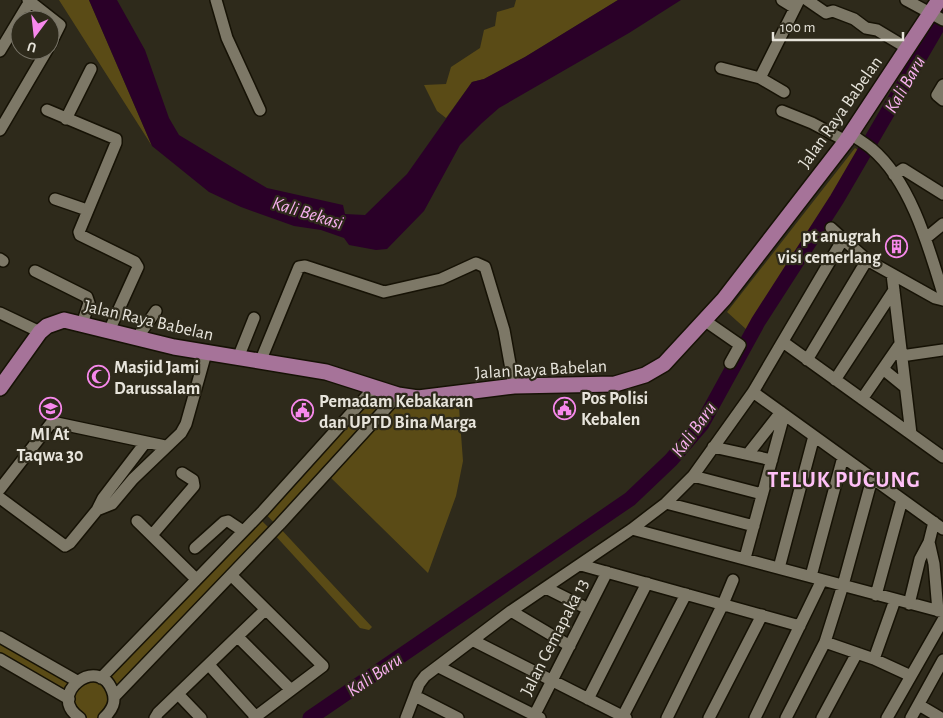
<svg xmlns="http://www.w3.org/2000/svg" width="943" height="718" font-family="'Alegreya Sans',sans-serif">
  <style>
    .green { fill: #5a4b16 }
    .water { fill: #2a0028 }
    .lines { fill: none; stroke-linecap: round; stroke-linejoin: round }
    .river { stroke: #2a0028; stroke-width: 15 }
    .minor-casing { stroke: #161205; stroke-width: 14 }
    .major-casing { stroke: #161205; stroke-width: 18 }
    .minor { stroke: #7d7867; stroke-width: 11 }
    .major { stroke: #a67399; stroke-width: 15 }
    .labels { text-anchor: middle; stroke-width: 4.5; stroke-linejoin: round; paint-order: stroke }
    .street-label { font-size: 18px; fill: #e7e4db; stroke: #2e2a1b }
    .poi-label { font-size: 18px; font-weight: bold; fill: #e7e4db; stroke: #2e2a1b; text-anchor: start }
    .water-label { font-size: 19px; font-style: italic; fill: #f8b0ef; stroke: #2e2a1b }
    .district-label { font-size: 22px; font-weight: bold; letter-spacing: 1px; fill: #ffc0f7; stroke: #2e2a1b }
  </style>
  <rect width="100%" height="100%" fill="#2e2a1b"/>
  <path class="green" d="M59,0H89L152,146Z
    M516,0H618L525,57L484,79L472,82L446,118L437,111L424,85L446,84L451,67L480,48L484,30L495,26L497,12L514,7Z
    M855,148L861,152L747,330L727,312Z
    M374,388L458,394L463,461L456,496L428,573L326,473L278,526L372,627L369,630L360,628L272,532L115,696L105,718H80L69,699L0,660V637L77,681L101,677L258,517L272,531L277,526L263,511Z"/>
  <path class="water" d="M89,0H117L145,50L169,118L179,135L267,188L343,205L345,214L365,215L407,174L472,82L484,79L525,57L618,0H681L629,33L499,108L482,123L460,145L424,211L387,249L376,250L349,245L344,238L321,230L294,226L241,207L209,192L152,146Z"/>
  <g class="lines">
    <path class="river" d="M310,718L630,499L671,460L702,424L758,322L837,199L943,17"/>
    <defs>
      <path id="minor" d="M28,0L60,25L50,45
        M216,0L227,38L260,110
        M782,0L795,8
        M807,0L826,13L833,11L854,19L866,28L877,30L907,48
        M906,0L943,20
        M0,51L30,1
        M721,68L760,78L784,92
        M760,78L799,0
        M943,85L937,95L943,100
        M47,110L116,139V143L79,232L80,235L135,262L138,267L109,331
        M782,111L812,123L846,141
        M66,119L91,69
        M0,130L47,50
        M850,133C857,139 865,143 872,149C911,182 929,248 943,294
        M894,175L903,169L943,194
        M55,199L87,210
        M831,228L843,239
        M926,238L943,224
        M0,259L3,261
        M35,271L87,297L89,303L82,324
        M892,274L911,434
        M0,313L40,332
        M704,320L740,345L730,363
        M137,338L156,311
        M783,342L943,457
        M901,356L943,350
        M238,358L254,318
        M807,360L867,260
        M260,362L299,267L305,266L384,292L441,279L476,263L485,267L504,330L514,386
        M883,369L905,387
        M835,380L894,290
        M753,392L943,529
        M862,399L900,344
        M145,443L103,498L97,510L112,504L133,479L181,433L186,424L206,353
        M713,447L772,460
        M748,454L781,412
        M693,476L762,494
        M0,489L52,422L165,446
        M0,498L65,546L70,543L97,510
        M666,503L754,526
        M137,521L196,579
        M934,522L929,542L934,564L938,611
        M632,529L943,612
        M152,535L194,486L193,480L182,473
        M195,548L224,522L228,521L243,531
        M745,558L784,415
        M581,565L800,626
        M779,568L814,436
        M231,575L323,666L254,718
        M811,576L843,457
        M546,588L588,609
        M876,595L902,500
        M909,604L920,559L929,542
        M511,611L570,646
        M0,637L77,681
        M238,637L291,690
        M474,641L626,718
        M825,642L874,659L911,676
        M0,659L69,699
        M874,659L895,600
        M209,665L256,717
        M439,667L540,718
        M101,678L263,511L374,388
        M178,694L201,718
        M115,696L280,524L398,395
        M415,696L458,718
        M588,699L647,583
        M919,705L941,718
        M623,716L686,594
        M80,718C45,695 98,654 112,690C117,702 112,710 104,718
        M155,718L158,713L265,610
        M406,718L419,684L425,676L511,611L632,529L666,503L693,476L753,392L843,239L867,260L935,298L943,300
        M533,718L607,572
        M667,718L723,604L733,580
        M709,718L762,615
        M755,718L822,580
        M786,718L825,642L843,585L872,479
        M822,718L857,653
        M887,718L943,620
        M911,718L943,660"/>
      <path id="major" d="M0,388L40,332L47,326L64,320L174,347L326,372L398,395L418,398L514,386L615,384L645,375L664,364L724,299L846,141L939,0"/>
    </defs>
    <use href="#minor" class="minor-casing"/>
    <use href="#major" class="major-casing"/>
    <use href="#minor" class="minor"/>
    <use href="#major" class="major"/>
  </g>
  <defs>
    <symbol id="building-ring" viewBox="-11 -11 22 22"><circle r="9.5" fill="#2e2a1b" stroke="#f788ec" stroke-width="1.5"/><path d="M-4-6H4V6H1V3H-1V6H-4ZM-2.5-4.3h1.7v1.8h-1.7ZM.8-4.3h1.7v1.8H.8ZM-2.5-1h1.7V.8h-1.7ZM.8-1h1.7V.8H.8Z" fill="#f788ec"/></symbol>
    <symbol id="mosque-ring" viewBox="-11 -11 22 22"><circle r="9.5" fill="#2e2a1b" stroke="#f788ec" stroke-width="1.5"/><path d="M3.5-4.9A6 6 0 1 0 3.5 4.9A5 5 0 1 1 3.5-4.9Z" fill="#f788ec"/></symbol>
    <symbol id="civic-ring" viewBox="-11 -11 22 22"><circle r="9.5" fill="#2e2a1b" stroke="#f788ec" stroke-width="1.5"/><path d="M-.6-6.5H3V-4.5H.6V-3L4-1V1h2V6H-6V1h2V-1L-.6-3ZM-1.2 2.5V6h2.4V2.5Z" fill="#f788ec"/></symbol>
    <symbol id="school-ring" viewBox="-11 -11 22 22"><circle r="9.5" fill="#2e2a1b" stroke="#f788ec" stroke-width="1.5"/><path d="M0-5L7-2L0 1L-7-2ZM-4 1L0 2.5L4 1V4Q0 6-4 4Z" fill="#f788ec"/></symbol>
  </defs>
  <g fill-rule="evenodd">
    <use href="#building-ring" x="884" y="234" width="25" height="25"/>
    <use href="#mosque-ring" x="86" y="364" width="25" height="25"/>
    <use href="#civic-ring" x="552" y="396" width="25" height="25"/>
    <use href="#school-ring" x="38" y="396" width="25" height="25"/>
    <use href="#civic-ring" x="290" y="398" width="25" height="25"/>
  </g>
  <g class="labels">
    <g class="street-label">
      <text transform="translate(840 112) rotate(-55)" y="6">Jalan Raya Babelan</text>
      <text transform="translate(149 320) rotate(13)" y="6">Jalan Raya Babelan</text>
      <text transform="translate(541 369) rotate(-3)" y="6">Jalan Raya Babelan</text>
      <text transform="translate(554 637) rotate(-63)" y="6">Jalan Cemapaka 13</text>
    </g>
    <g class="poi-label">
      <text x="881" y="242" text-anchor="end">pt anugrah<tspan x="881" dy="21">visi cemerlang</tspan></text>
      <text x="114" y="373">Masjid Jami<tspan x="114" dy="21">Darussalam</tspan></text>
      <text x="581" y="404">Pos Polisi<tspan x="581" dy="21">Kebalen</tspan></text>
      <text x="319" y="407">Pemadam Kebakaran<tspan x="319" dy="21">dan UPTD Bina Marga</tspan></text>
      <text x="50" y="440" text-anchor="middle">MI At<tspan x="50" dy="21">Taqwa 30</tspan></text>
    </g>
    <g class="water-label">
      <text transform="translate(904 84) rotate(-60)" y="7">Kali Baru</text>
      <text transform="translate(308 212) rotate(17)" y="7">Kali Bekasi</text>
      <text transform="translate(693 429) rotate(-54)" y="7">Kali Baru</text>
      <text transform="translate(374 674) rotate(-34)" y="7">Kali Baru</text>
    </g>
    <g class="district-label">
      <text x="844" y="487">TELUK PUCUNG</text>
    </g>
  </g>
  <g transform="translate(35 35) rotate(195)"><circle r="24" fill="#2e2a1b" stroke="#787468"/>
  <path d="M0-4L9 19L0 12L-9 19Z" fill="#f788ec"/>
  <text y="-8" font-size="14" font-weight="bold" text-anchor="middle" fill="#e7e4db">U</text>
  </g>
  <path d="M773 32v8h130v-8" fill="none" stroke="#e7e4db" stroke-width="2.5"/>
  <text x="780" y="32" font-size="15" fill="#e7e4db" stroke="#2e2a1b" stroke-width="4" paint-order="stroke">100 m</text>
</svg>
